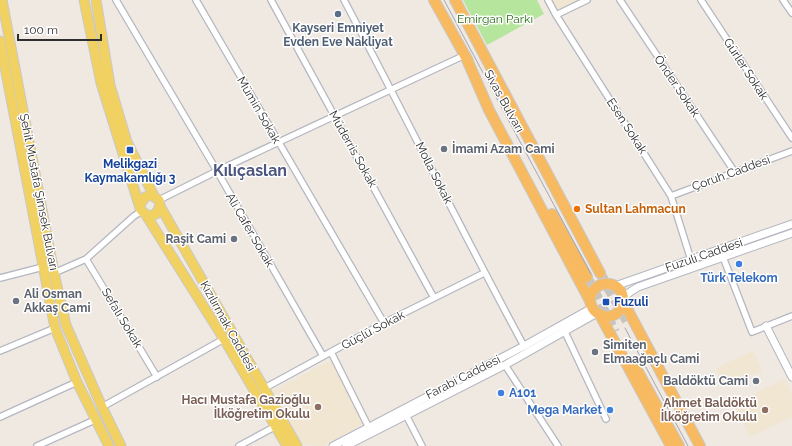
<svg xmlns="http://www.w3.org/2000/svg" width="792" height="446" font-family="Raleway,sans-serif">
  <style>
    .education { fill: #f0e6d1 }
    .green { fill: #b6e59e }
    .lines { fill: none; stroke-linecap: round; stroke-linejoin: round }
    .trunk-tunnel { stroke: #c8c4bd; stroke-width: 10; stroke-dasharray: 10 5; stroke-linecap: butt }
    .minor-casing { stroke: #b4b7c1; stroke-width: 8 }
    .tertiary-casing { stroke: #b4b7c1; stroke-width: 9 }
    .primary-casing { stroke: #c9c9c9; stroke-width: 11 }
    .trunk-casing { stroke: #c9c9c9; stroke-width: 12 }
    .minor { stroke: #fff; stroke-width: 5.5 }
    .tertiary { stroke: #fff; stroke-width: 7 }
    .primary { stroke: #f2d163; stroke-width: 9 }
    .trunk { stroke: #f8ba60; stroke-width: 10 }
    .tram { stroke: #a3a6b8; stroke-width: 1 }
    .service-dot { fill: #5c6f8a; stroke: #fff; stroke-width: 1.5 }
    .worship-dot { fill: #6b7280; stroke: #fff; stroke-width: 1.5 }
    .transit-dot { fill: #1a4fb4; stroke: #fff; stroke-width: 1.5 }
    .food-dot { fill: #e8710a; stroke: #fff; stroke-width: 1.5 }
    .shop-dot { fill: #3f7fe0; stroke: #fff; stroke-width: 1.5 }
    .education-dot { fill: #8d6e63; stroke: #fff; stroke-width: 1.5 }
    .labels { text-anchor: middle; stroke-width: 3; stroke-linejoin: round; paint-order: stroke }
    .park-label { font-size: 12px; fill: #2c6e1b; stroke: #fff }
    .service-label { font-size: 12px; font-weight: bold; fill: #4e5e75; stroke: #fff }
    .street-label { font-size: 12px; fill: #2e2e2e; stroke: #fff }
    .worship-label { font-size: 12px; font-weight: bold; fill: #5b616d; stroke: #fff; text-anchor: start }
    .transit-label { font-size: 12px; font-weight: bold; fill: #164399; stroke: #fff }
    .food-label { font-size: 12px; font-weight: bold; fill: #c56008; stroke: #fff; text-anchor: start }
    .shop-label { font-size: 12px; font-weight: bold; fill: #366cbe; stroke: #fff }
    .education-label { font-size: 12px; font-weight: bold; fill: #785e54; stroke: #fff; text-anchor: end }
    .district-label { font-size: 16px; font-weight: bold; fill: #4d5680; stroke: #fff }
  </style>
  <rect width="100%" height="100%" fill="#efe9e1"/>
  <path class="education" d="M547,0H582L556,13Z
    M753,351L762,371L724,387L716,368Z
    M332,360L364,423L325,446L304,445L300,442L272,391Z
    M785,379L792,394V417L750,437L734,403Z"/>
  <path class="green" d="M463,0H537L544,14L487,45Z"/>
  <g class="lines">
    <path class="trunk-tunnel" d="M600,273L628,323
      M587,277L615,332"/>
    <defs>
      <path id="minor" d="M116,0L217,171L323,356
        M196,0L384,323
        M271,0L434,298
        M344,0C405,115 462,232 524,346
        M548,0L556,15L671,196L691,260
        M620,0L734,171
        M701,0L792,138
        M783,0L792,13
        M556,15L587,0
        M671,196L792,151
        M159,200L217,171L465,55
        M723,257L752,332L792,316
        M86,259L157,377
        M54,273L86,259L134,216L142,211
        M0,278L43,267
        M565,332L606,419
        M0,351L55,328
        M331,352L368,426
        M505,365L558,446
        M263,389L384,323L484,273
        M102,407L224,339
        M406,415L422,446
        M0,417L77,382
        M37,446L97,419
        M239,446L276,426"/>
      <path id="tertiary" d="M615,286L792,224
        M623,298L630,292L638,287L792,233
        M766,326L792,377
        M333,446L524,346L592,308
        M346,446L505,365L597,313"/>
      <path id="primary" d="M2,0L54,273L66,325L102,407L121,446
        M84,0L101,83L140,208C143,214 149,217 156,214L160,206L159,200L151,195L145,197L140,205
        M96,0L110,85L127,142L154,196
        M0,41L55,328L77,382L109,446
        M160,206L297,446
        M146,215L224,339L287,446"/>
      <path id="trunk" d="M434,0L468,61
        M455,0L600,273
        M465,55L489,110L590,301C594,322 622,321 623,301C624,279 591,277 590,301
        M552,214L587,277
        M623,301L700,446
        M600,315L671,446
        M632,361L679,446"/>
    </defs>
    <use href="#minor" class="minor-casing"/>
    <use href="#tertiary" class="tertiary-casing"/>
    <use href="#primary" class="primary-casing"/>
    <use href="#trunk" class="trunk-casing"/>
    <use href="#minor" class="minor"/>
    <use href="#tertiary" class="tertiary"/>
    <use href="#primary" class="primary"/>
    <use href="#trunk" class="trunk"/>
    <path class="tram" d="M444,0L591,274
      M625,328L688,446"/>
  </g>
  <circle class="service-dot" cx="338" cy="14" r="4"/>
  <g class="worship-dot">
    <circle cx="444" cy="149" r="4"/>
    <circle cx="234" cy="239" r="4"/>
    <circle cx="16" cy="301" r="4"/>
    <circle cx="595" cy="352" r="4"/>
    <circle cx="756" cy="381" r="4"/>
  </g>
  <g class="transit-dot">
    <rect x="126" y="146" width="8" height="8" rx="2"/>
    <rect x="602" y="298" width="8" height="8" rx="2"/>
  </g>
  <circle class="food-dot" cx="577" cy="209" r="4"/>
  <g class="shop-dot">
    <circle cx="739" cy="264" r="4"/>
    <circle cx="501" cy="393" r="4"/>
    <circle cx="610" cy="410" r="4"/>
  </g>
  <g class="education-dot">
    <circle cx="318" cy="407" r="4"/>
    <circle cx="765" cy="410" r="4"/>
  </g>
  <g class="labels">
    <g class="park-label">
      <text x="495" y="23">Emirgan Parkı</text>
    </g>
    <g class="service-label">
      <text x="338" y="32">Kayseri Emniyet<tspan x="338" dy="14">Evden Eve Nakliyat</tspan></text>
    </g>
    <g class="street-label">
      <text transform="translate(746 69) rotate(57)" y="4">Gürler Sokak</text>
      <text transform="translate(677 86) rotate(56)" y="4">Önder Sokak</text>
      <text transform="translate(504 101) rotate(61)" y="4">Sivas Bulvarı</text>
      <text transform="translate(259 110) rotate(60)" y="4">Mümin Sokak</text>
      <text transform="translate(627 126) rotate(57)" y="4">Esen Sokak</text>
      <text transform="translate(353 149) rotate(61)" y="4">Müderris Sokak</text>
      <text transform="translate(434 173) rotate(63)" y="4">Molla Sokak</text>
      <text transform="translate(731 173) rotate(-20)" y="4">Çoruh Caddesi</text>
      <text transform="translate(39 192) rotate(79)" y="4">Şehit Mustafa Şimsek Bulvarı</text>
      <text transform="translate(250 230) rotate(60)" y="4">Ali Cafer Sokak</text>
      <text transform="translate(704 255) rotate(-19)" y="4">Fuzuli Caddesi</text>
      <text transform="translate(122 318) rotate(59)" y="4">Sefalı Sokak</text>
      <text transform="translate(228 326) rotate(61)" y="4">Kızılırmak Caddesi</text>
      <text transform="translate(373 330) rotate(-28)" y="4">Güçlü Sokak</text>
      <text transform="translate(463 377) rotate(-27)" y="4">Farabi Caddesi</text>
    </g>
    <g class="worship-label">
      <text x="452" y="153">İmami Azam Cami</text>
      <text x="226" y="243" text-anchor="end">Raşit Cami</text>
      <text x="24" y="298">Ali Osman<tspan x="24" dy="14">Akkaş Cami</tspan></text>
      <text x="603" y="349">Simiten<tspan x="603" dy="14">Elmaağaçlı Cami</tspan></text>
      <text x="748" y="385" text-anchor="end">Baldöktü Cami</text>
    </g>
    <g class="transit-label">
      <text x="130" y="168">Melikgazi<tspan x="130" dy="14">Kaymakamlığı 3</tspan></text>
      <text x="614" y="306" text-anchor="start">Fuzuli</text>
    </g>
    <g class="food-label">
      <text x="585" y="213">Sultan Lahmacun</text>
    </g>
    <g class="shop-label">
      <text x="739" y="282">Türk Telekom</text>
      <text x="509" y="397" text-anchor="start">A101</text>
      <text x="602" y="414" text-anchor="end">Mega Market</text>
    </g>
    <g class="education-label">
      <text x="310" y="404">Hacı Mustafa Gazioğlu<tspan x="310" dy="14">İlköğretim Okulu</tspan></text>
      <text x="757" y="407">Ahmet Baldöktü<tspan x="757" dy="14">İlköğretim Okulu</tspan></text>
    </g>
    <g class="district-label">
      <text x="250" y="176">Kılıçaslan</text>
    </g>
  </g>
  <path d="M18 34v6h83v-6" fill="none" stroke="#2e2e2e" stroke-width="2"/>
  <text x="24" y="34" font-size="12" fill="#2e2e2e" stroke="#ffffff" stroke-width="3" paint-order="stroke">100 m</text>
</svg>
